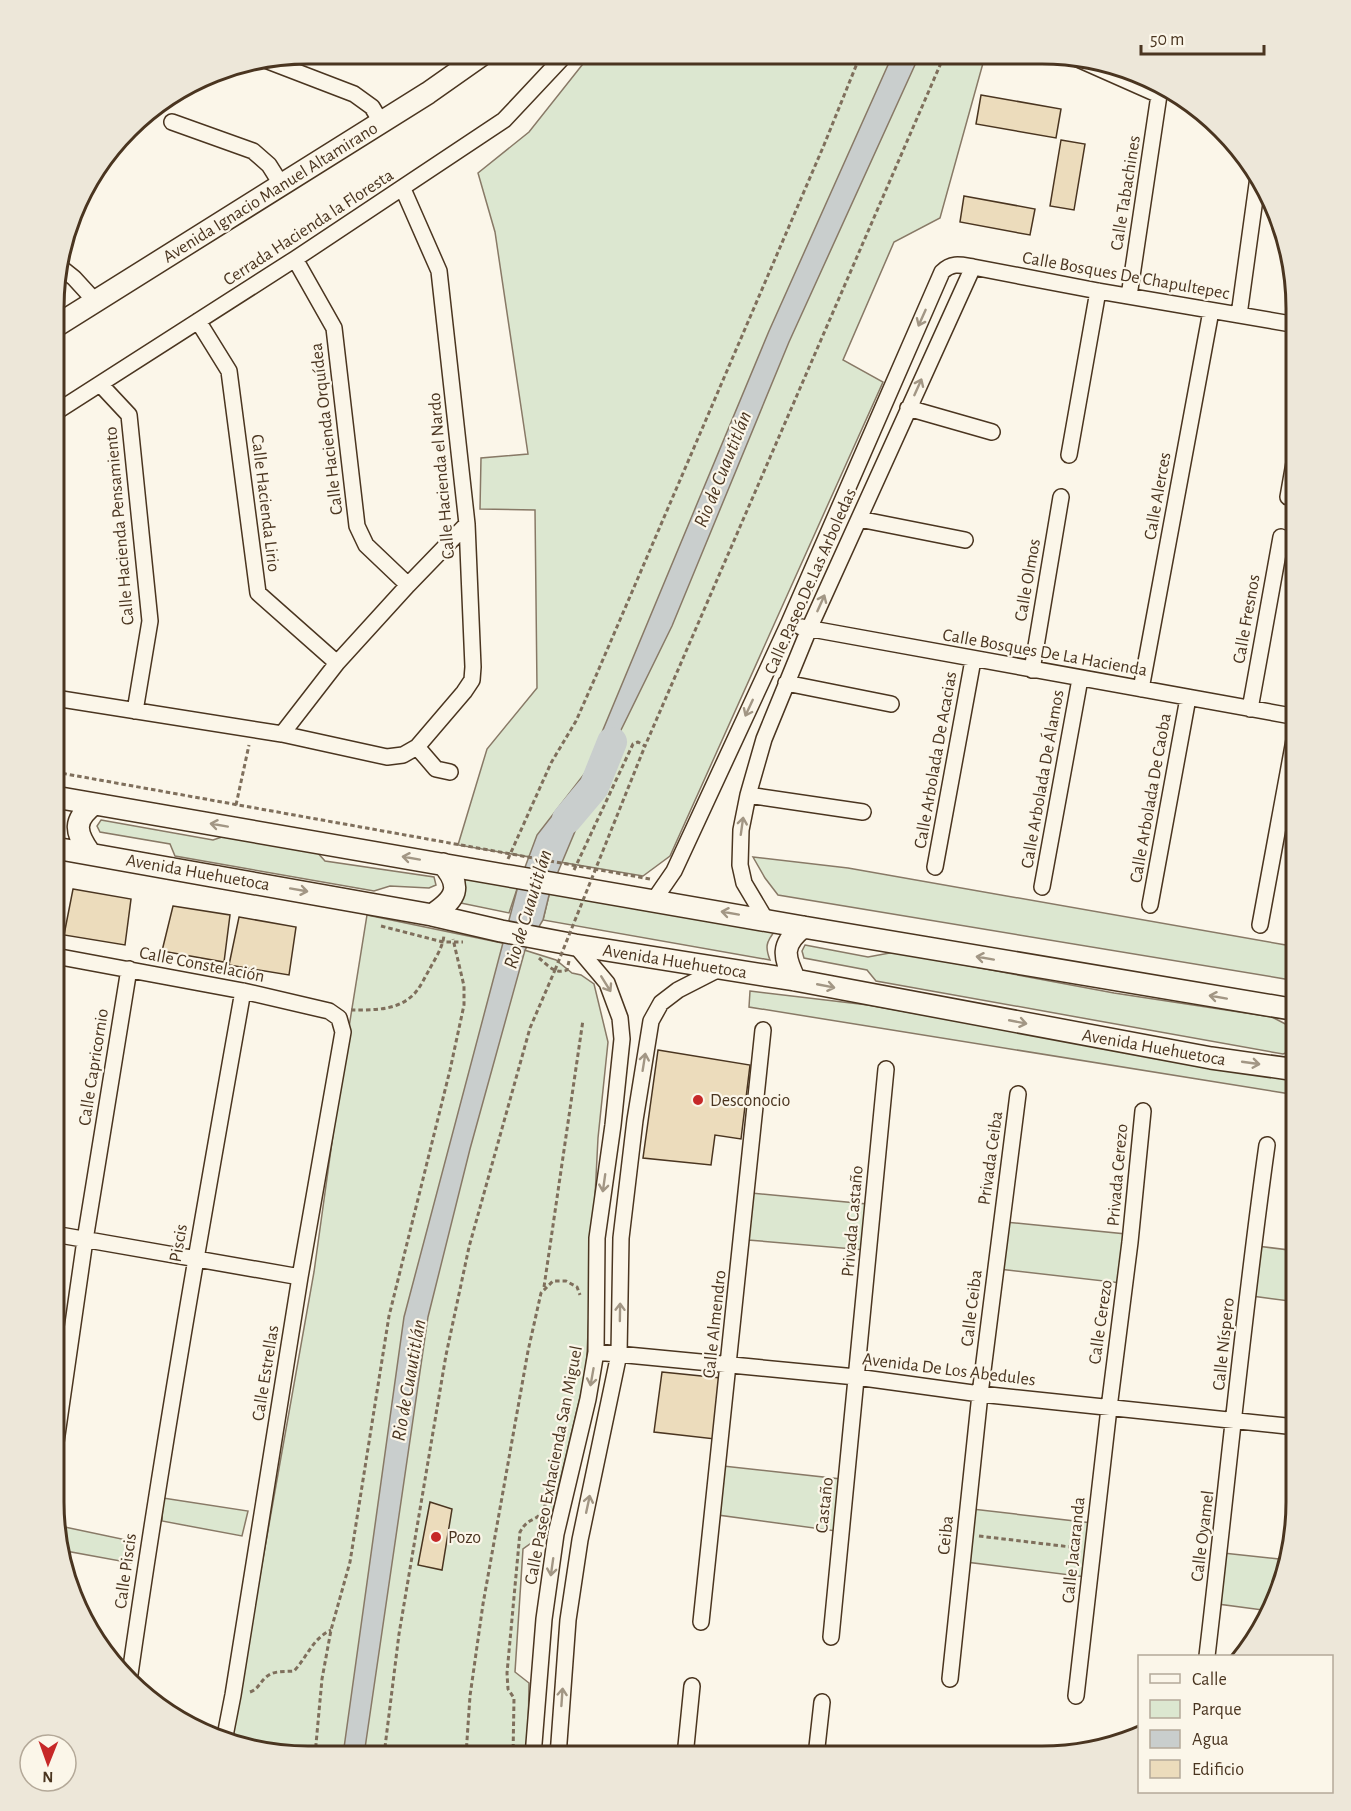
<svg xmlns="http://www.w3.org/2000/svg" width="1351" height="1811" font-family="'Alegreya Sans',sans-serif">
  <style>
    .green { fill: #dce7d0; stroke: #887966; stroke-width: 1.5 }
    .water { fill: #c9cecd; stroke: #887966; stroke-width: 1.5 }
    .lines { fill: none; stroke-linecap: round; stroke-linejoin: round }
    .river { stroke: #c9cecd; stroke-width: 30 }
    .building { fill: #ecdcbc; stroke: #4a3520; stroke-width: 1.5 }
    .street-casing { stroke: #4a3520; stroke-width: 18 }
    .secondary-casing { stroke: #4a3520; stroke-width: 24 }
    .path { stroke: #7f6f5c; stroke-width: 3; stroke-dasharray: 4.5 3; stroke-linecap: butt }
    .street { stroke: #fbf6e9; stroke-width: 15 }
    .secondary { stroke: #fbf6e9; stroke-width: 21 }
    .path-bridge { stroke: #7f6f5c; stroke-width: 3; stroke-dasharray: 4.5 3; stroke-linecap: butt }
    .oneway { stroke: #a29684 }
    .poi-dot { fill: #c62828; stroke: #fbf6e9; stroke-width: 2 }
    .labels { text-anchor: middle; stroke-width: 4.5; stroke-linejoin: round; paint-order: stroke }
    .street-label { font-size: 18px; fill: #4a3520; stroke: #fbf6e9 }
    .poi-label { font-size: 18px; fill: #4a3520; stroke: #fbf6e9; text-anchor: start }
    .water-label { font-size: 20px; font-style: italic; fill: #4a3520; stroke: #fbf6e9 }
    .rim { fill: none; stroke: #4a3520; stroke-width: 3 }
  </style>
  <rect width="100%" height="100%" fill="#fbf6e9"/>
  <path class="green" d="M590,55L985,56L940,218L894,242L843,360L883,382L670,856L643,876L458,845L487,749L537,688L535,510L480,509L481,458L528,454L495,232L478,173L529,132Z
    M101,820L213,840L231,834L315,850L325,861L434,877L436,885L429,888L390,886L374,891L175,856L170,844L100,832L97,826Z
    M753,857L848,868L1297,947V981L778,895L765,878Z
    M463,875L518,886L509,913L456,902L465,891Z
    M550,891L775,931C766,942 765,947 770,960L543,920Z
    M367,915L502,943L556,960L572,973L581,975L594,984L608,1042L598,1138L586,1372L548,1531L523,1549L515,1672L529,1683L528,1741L524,1756L276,1755L231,1738L314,1272L341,1077Z
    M805,945L868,957L895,952L1114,993L1272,1017L1297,1030V1049L1283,1054L876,981L867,970L804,958L802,951Z
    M750,991L868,1005L1192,1063L1297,1079V1095L749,1007Z
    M751,1193L867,1204L865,1250L748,1240Z
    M1005,1222L1126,1234L1121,1283L999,1269Z
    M1257,1246L1297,1251V1302L1252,1296Z
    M723,1466L841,1479L836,1531L718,1515Z
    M163,1498L248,1511L242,1536L162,1521Z
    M972,1509L1092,1523L1086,1577L966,1562Z
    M60,1526L136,1542L131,1563L66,1551Z
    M1223,1553L1288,1560L1283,1584L1270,1611L1218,1604Z"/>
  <path class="water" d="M892,56H919L789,342L672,626L597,779L550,891L543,920L525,950L470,1149L428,1317L364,1755H343L404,1317L518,886L537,835L585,773L769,331Z"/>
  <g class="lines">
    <path class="river" d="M567,819L594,787L612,742"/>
  </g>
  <path class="building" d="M981,95L1061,109L1056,138L976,124Z
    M1061,140L1085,144L1074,210L1050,206Z
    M964,196L1035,209L1030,235L960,222Z
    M73,889L131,899L125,945L64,935Z
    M173,906L230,915L224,962L162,951Z
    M239,917L296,927L289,975L229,965Z
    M658,1050L750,1065L741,1139L715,1135L711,1165L643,1158Z
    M662,1372L721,1378L715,1439L654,1432Z
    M430,1502L452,1509L442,1570L418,1565Z"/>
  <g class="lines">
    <defs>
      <path id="street" d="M1071,56L1159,95L1129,296
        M268,61L354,94L372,107L381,122
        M172,122L253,151L269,165L281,184
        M295,259L334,328L357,526L366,545L408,585
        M59,266L74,278L96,302
        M1239,315L1258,177
        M198,321L229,371L258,593L337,663
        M100,384L129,415L150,621L135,711
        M908,408L992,432
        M56,412L295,259L504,120L565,55
        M1069,455L1098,291
        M1288,497L1297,446
        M859,519L965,540
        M801,627L1297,717
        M1032,670L1061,497
        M786,683L891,704
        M1141,689L1211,311
        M55,698L282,734L387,757L403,755L417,747L464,692L472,680L473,667L467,524L439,271L403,189
        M1250,709L1281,537
        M282,734L337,663L408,585L467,524
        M417,747L436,769L450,772
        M748,795L863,812
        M935,867L973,660
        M1042,887L1080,679
        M654,900L674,871L788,625L942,272C952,262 961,265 973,267L1098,291L1297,325
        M1150,905L1188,698
        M766,920L744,883L740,865L741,830L748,795L764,739L809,629L973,267
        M1260,925L1297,724
        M55,956L243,991L329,1011L339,1018L343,1032L300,1277L233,1695L225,1736
        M54,1234L300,1277
        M596,1352L856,1377L980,1394L1296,1427
        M54,1456L85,1240L129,969
        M701,1622L763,1030
        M831,1637L886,1069
        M1207,1656C1227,1486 1243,1315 1267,1145
        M950,1679L980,1394L1018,1094
        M129,1681C162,1450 202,1221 243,991
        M1076,1696L1109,1408L1130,1242L1143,1111
        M533,1756L544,1619L556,1534L588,1399L596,1352L597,1238L613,1125L622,1039L620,1018L607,983L575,945
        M558,1756L568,1620L580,1540L619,1354L621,1238L635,1120L651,1021L661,1003L678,990L719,969
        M685,1756L692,1686
        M816,1756L822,1702
        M943,1757V1755"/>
      <path id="secondary" d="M56,326L428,93L482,55
        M55,797L803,927L1297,1010
        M55,848L432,915L501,931L575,945L795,980L1211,1058L1297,1070
        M89,852C75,832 73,820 94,804
        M432,915C456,899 463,887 443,864
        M795,980C784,957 780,945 803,927"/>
    </defs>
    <use href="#street" class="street-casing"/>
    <use href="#secondary" class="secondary-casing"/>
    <path class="path" d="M55,772L650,879
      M236,805L249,745
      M508,859L551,763L576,721L595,678L824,145L860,56
      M574,870L633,744L638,742L645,746L944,56
      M381,926L443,942H463
      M539,958C547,965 556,975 567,970L569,961
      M351,1010C372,1010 398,1011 414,994C420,988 425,977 429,970C435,959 443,947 444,935
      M544,1287L583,1020
      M979,1536L1079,1548
      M250,1692C258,1689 259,1684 265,1678C273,1670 284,1672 294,1671C308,1656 312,1639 331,1630
      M315,1755L322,1679L331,1630L350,1562L389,1316L450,1070L464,1005V986L453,939
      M384,1755L399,1634L446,1355L469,1247L530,1028L555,970
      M466,1755L470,1696L483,1604L528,1351L541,1293L553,1281H566L577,1287L580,1295
      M513,1756L514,1698L508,1689L507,1673L520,1532C528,1517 535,1522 541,1513C549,1501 551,1481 554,1466"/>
    <use href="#street" class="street"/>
    <use href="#secondary" class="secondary"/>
    <path class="path-bridge" d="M555,970L645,746"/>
  </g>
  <defs><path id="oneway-shaft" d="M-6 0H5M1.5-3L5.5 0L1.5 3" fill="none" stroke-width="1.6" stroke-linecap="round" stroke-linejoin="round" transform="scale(1.5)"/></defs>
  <g class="oneway">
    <use href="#oneway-shaft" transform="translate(922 318) rotate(114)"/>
    <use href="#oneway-shaft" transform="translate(918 387) rotate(-66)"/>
    <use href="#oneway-shaft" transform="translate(821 603) rotate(-66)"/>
    <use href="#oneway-shaft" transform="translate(749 708) rotate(115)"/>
    <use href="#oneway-shaft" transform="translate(219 825) rotate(-170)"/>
    <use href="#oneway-shaft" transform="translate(742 826) rotate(-82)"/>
    <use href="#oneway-shaft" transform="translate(411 858) rotate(-170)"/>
    <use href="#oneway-shaft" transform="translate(299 890) rotate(10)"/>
    <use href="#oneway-shaft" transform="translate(730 913) rotate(-170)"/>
    <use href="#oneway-shaft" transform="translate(985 958) rotate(-170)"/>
    <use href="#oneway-shaft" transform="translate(606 984) rotate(58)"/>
    <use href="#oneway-shaft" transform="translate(826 986) rotate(11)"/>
    <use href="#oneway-shaft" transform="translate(1218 997) rotate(-170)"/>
    <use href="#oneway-shaft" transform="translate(1018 1022) rotate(11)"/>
    <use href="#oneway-shaft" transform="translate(644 1062) rotate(-81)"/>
    <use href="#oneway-shaft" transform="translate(1251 1063) rotate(8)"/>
    <use href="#oneway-shaft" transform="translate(604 1183) rotate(98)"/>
    <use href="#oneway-shaft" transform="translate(620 1312) rotate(-89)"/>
    <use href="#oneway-shaft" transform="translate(592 1377) rotate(100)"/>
    <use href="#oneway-shaft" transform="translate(588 1504) rotate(-78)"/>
    <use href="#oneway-shaft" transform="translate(552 1567) rotate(98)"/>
    <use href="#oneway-shaft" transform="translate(562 1697) rotate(-86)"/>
  </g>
  <g class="poi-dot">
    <circle cx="698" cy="1100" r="6"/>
    <circle cx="436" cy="1537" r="6"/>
  </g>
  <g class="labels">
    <g class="street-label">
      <text transform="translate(270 192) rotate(-32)" y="6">Avenida Ignacio Manuel Altamirano</text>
      <text transform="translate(1125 193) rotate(-81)" y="6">Calle Tabachines</text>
      <text transform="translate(308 227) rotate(-33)" y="6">Cerrada Hacienda la Floresta</text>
      <text transform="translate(1126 275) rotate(10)" y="6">Calle Bosques De Chapultepec</text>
      <text transform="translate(326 429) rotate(-97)" y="6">Calle Hacienda Orquídea</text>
      <text transform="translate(441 476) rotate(-95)" y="6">Calle Hacienda el Nardo</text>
      <text transform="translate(1157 496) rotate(-80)" y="6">Calle Alerces</text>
      <text transform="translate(266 503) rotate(83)" y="6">Calle Hacienda Lirio</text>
      <text transform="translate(119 526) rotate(-95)" y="6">Calle Hacienda Pensamiento</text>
      <text transform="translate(1027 580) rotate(-80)" y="6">Calle Olmos</text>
      <text transform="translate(810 581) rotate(-66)" y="6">Calle Paseo De Las Arboledas</text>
      <text transform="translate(1246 619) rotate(-80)" y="6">Calle Fresnos</text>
      <text transform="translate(1045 652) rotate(10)" y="6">Calle Bosques De La Hacienda</text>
      <text transform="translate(935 760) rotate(-80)" y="6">Calle Arbolada De Acacias</text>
      <text transform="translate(1042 779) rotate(-80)" y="6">Calle Arbolada De Álamos</text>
      <text transform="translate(1150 798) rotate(-80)" y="6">Calle Arbolada De Caoba</text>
      <text transform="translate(198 872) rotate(10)" y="6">Avenida Huehuetoca</text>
      <text transform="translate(675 961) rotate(9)" y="6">Avenida Huehuetoca</text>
      <text transform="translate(202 964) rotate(11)" y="6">Calle Constelación</text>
      <text transform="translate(1154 1047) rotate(10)" y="6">Avenida Huehuetoca</text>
      <text transform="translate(93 1067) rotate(-81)" y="6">Calle Capricornio</text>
      <text transform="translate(990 1158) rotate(-82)" y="6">Privada Ceiba</text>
      <text transform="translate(1117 1175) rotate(-85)" y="6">Privada Cerezo</text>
      <text transform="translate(852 1221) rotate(-85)" y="6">Privada Castaño</text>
      <text transform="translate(178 1243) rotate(-80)" y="6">Piscis</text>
      <text transform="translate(971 1308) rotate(-83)" y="6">Calle Ceiba</text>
      <text transform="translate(1100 1322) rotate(-82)" y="6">Calle Cerezo</text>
      <text transform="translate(714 1324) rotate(-84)" y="6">Calle Almendro</text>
      <text transform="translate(1223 1344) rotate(-84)" y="6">Calle Níspero</text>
      <text transform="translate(949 1369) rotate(7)" y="6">Avenida De Los Abedules</text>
      <text transform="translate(265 1373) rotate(-81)" y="6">Calle Estrellas</text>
      <text transform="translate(553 1465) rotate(-79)" y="6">Calle Paseo Exhacienda San Miguel</text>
      <text transform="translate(824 1505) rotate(-84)" y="6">Castaño</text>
      <text transform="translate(945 1535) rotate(-84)" y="6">Ceiba</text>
      <text transform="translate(1202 1536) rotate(-83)" y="6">Calle Oyamel</text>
      <text transform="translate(1073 1550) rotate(-84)" y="6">Calle Jacaranda</text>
      <text transform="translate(125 1571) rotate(-82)" y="6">Calle Piscis</text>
    </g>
    <g class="poi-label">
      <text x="710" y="1106">Desconocio</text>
      <text x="448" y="1543">Pozo</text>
    </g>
    <g class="water-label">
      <text transform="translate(722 469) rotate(-68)" y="7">Rio de Cuautitlán</text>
      <text transform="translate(527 909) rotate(-73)" y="7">Rio de Cuautitlán</text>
      <text transform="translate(408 1380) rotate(-80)" y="7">Rio de Cuautitlán</text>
    </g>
  </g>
  <path d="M0 0H1351V1811H0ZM308 64H1042A244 244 0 0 1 1286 308V1502A244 244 0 0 1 1042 1746H308A244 244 0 0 1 64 1502V308A244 244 0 0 1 308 64Z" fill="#ede7d9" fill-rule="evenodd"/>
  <path class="rim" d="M308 64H1042A244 244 0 0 1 1286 308V1502A244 244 0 0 1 1042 1746H308A244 244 0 0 1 64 1502V308A244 244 0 0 1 308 64Z"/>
  <rect x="1138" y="1655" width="195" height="138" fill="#fbf6e9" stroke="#b4a999" stroke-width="1.5"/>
  <rect x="1150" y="1674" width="30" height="9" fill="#fbf6e9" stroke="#b4a999" stroke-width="1.5"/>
  <text x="1192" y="1685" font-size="18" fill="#4a3520">Calle</text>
  <rect x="1150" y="1700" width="30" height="18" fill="#dce7d0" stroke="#b4a999" stroke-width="1.5"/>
  <text x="1192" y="1715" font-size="18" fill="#4a3520">Parque</text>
  <rect x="1150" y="1730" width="30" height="18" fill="#c9cecd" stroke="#b4a999" stroke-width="1.5"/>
  <text x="1192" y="1745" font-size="18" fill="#4a3520">Agua</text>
  <rect x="1150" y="1760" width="30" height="18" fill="#ecdcbc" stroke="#b4a999" stroke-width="1.5"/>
  <text x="1192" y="1775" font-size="18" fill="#4a3520">Edificio</text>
  <g transform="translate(48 1763) rotate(181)"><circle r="28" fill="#fbf6e9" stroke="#b4a999" stroke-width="1.5"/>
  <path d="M0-4.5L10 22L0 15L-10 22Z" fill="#c62828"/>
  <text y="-9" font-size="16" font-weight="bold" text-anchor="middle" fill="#4a3520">N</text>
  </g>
  <path d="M1141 45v9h123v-9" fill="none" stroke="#4a3520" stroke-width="3"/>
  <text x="1150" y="45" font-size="18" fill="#4a3520" stroke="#fbf6e9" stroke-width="4.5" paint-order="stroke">50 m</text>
</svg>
